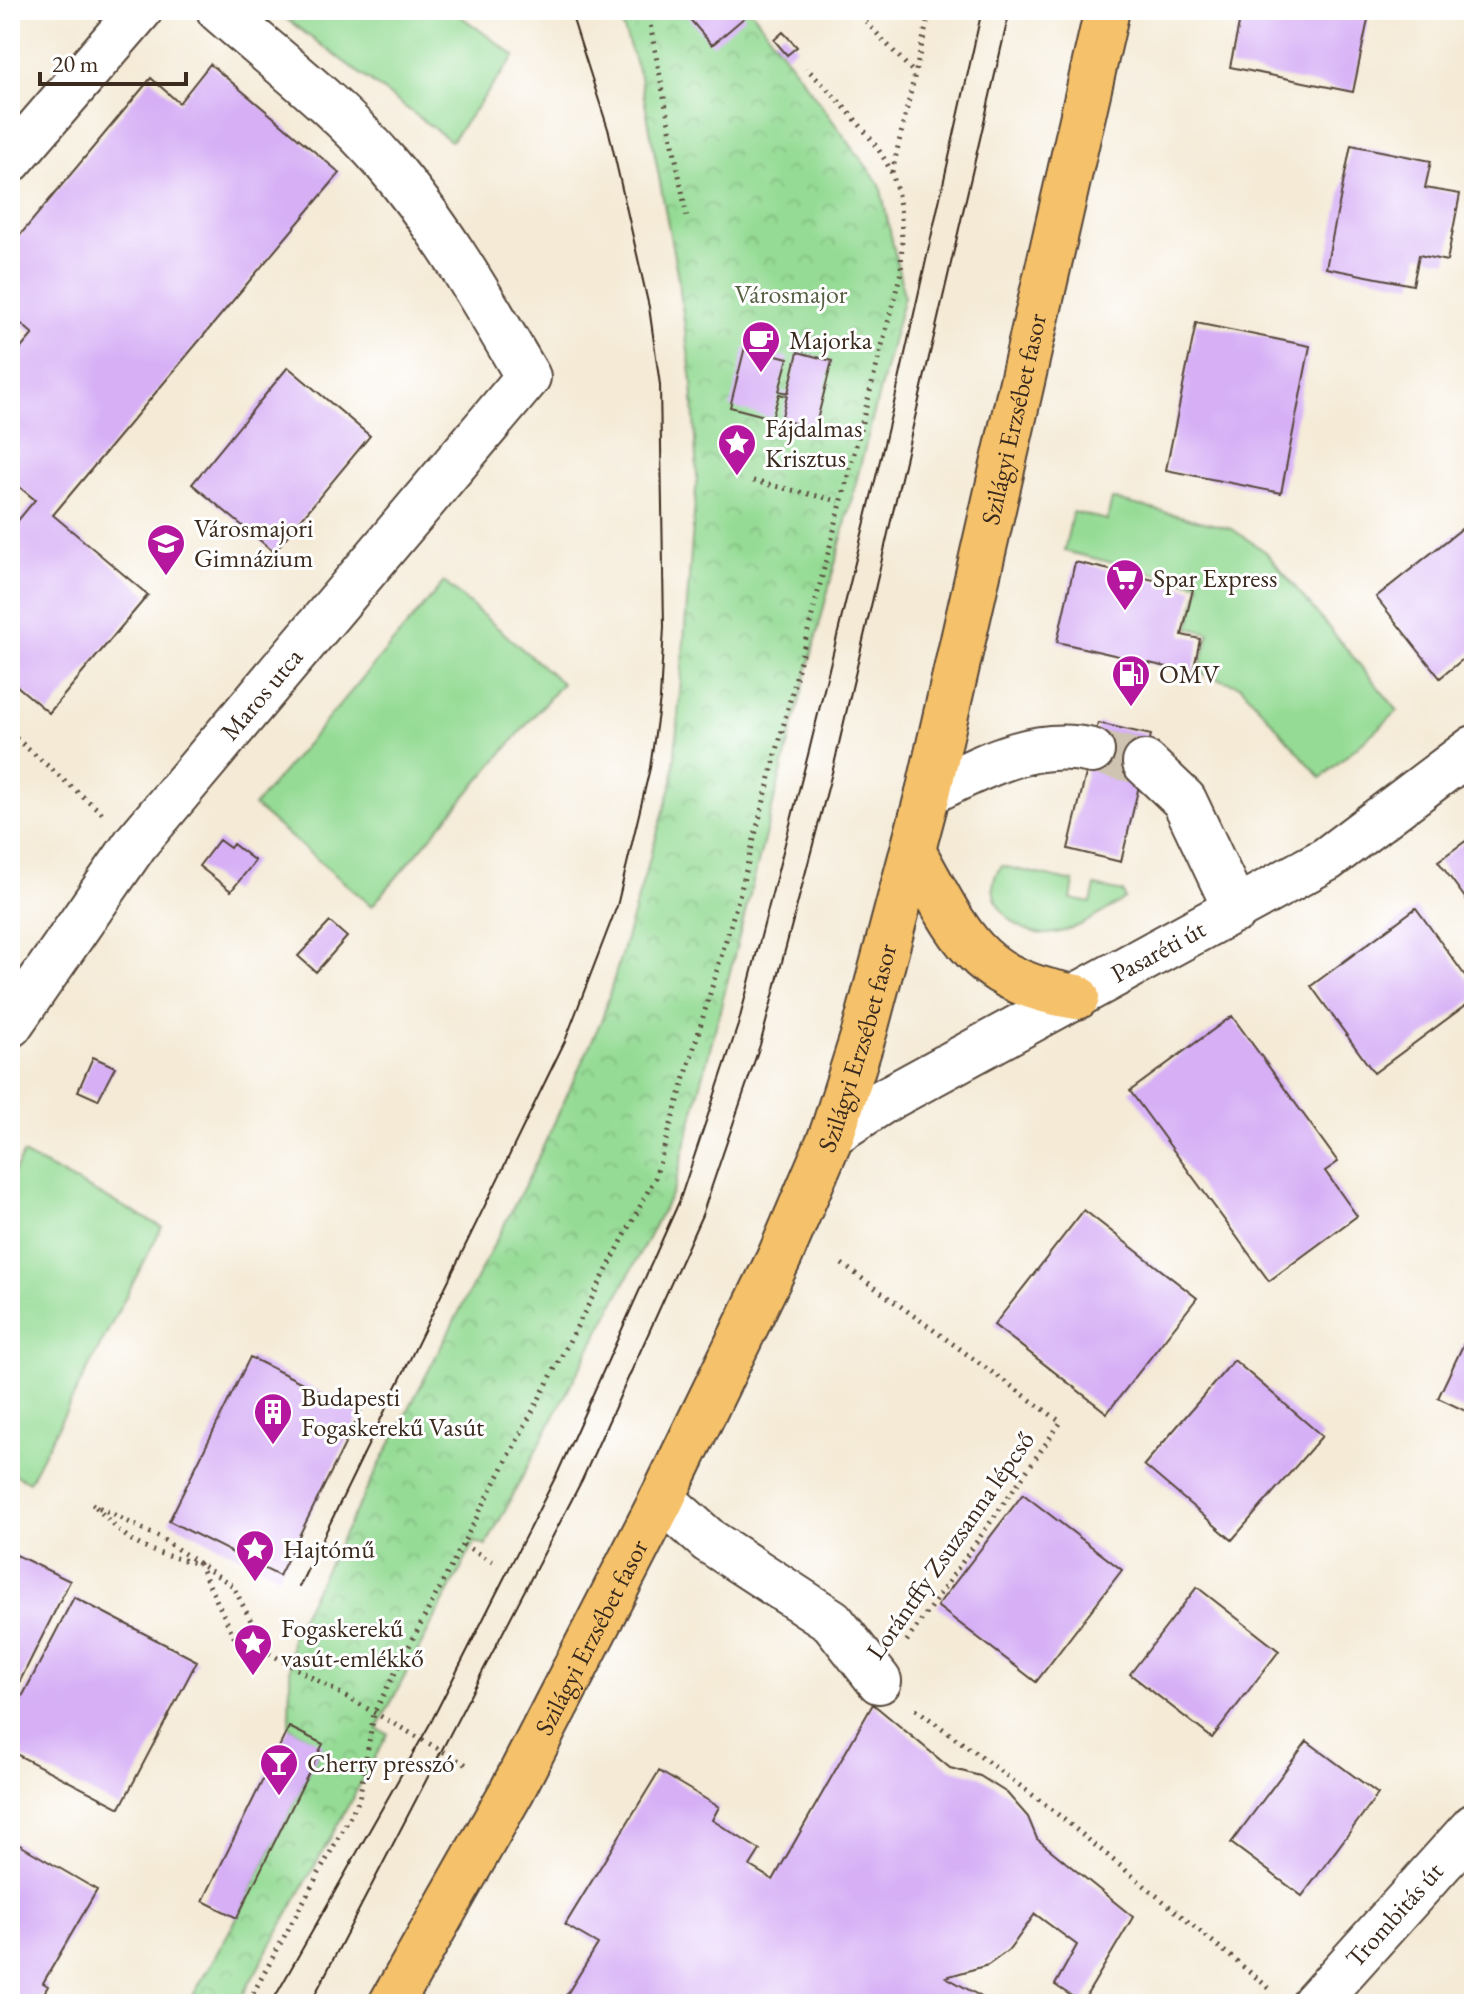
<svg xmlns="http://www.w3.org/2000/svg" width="1484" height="2014" font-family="'EB Garamond',serif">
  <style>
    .grass { fill: #95db95; stroke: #68825a; stroke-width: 2 }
    .park { fill: url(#park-crowns); stroke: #68825a; stroke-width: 2 }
    .building { fill: #d6aff5 }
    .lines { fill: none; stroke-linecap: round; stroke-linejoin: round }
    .minor-tunnel { stroke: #cfc4b1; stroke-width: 44; stroke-dasharray: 44 22; stroke-linecap: butt }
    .minor-casing { stroke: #57473a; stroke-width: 48 }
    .major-casing { stroke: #57473a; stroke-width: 48 }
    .path { stroke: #57473a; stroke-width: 5; stroke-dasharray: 2 6; stroke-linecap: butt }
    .minor { stroke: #fff; stroke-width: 44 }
    .major { stroke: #f5c16b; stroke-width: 44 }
    .tram { stroke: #3b2a1e; stroke-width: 2 }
    .labels { text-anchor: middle; stroke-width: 6; stroke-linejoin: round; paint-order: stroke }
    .park-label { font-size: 26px; fill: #565f42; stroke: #fff }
    .poi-label { font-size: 26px; fill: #3b2a1e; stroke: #fff; text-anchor: start }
    .street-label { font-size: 26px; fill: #3b2a1e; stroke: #fff }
  </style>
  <defs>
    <pattern id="park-crowns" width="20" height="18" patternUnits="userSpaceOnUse" patternTransform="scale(2)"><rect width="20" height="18" fill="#95db95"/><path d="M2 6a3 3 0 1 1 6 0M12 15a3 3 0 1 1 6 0" fill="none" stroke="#81bc80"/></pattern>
  </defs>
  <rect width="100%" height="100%" fill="#fff"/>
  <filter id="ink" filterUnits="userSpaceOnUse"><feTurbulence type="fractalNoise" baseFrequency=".0125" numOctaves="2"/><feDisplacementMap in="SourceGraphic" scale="16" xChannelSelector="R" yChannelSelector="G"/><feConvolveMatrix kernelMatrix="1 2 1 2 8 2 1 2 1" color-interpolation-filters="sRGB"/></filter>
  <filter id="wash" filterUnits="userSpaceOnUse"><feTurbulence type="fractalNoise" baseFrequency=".006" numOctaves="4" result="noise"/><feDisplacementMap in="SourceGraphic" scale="32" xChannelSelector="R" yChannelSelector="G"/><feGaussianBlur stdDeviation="1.8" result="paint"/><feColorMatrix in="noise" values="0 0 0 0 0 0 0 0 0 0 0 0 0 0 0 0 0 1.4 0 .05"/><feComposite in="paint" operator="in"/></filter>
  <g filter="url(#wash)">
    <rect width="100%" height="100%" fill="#f4ead6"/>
    <path class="grass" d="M285,10H452L515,56L451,141L281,15Z
      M1112,499L1232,529L1266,552L1398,711L1321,778L1241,686L1199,673L1209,633L1189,628L1200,584L1064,551L1073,512L1107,520Z
      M444,582L562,683L372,906L254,806Z
      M1002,866L1074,882L1071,899L1091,903L1095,886L1123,892L1125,899C1101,913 1075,933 1046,934C1014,935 976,894 1002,866Z
      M23,1154L162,1227L29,1482L10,1472V1180Z"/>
    <path class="park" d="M617,10H751L880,185L904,296L674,1189L486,1546L475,1542L377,1729L388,1734L238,2004H188L237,1918L322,1745L289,1727L291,1636L531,1173L602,1019L673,780L697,477L692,381L679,283L640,76Z"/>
    <g id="blocks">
      <path class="building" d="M682,10H739L745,17L712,45Z
        M1242,10H1370L1353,92L1230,67Z
        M783,32L797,47L787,55L774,40Z
        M210,64L340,173L53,515L148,595L49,713L10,680V530L35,500L10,479V361L33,334L10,314V247L151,78L179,103Z
        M1351,145L1431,161L1425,188L1460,194L1447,261L1419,255L1413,285L1326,268Z
        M1196,323L1310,346L1281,493L1166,470Z
        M745,347L788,358L779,391L788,393L798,352L832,361L815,428L781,420L787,396L779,394L772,418L730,407Z
        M288,367L370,436L274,552L192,484Z
        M1464,527L1474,539V650L1440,678L1376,597Z
        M1075,562L1193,589L1182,635L1200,639L1193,673L1057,642Z
        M1098,723L1151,735L1121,862L1068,849Z
        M1474,835V910L1438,861Z
        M219,840L230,848L233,844L255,861L231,891L199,866Z
        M1416,908L1474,988V999L1374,1073L1311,986Z
        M330,922L347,937L316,972L298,956Z
        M1232,1016L1338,1162L1325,1171L1357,1216L1269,1281L1130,1091Z
        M93,1057L115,1067L98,1100L78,1091Z
        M1084,1210L1197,1298L1107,1413L994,1325Z
        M1474,1322V1415L1438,1398Z
        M250,1357L361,1412L279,1576L169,1521Z
        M1234,1360L1322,1436L1232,1540L1144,1465Z
        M1023,1494L1122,1570L1036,1682L937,1606Z
        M10,1552L70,1581L10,1701Z
        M1197,1587L1279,1651L1212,1738L1130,1674Z
        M74,1597L197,1661L120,1808L10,1751V1720Z
        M873,1704L950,1768L980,1776L1007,1793L1028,1817L1037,1839L1133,1917L1082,2003L1055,1985L1077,1945L1035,1914L1010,1949L988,1965L946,1977L994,2004H561L598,1944L565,1925L659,1771L719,1807L712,1820L760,1850L750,1866L773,1880Z
        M289,1727L323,1744L237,1918L203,1901Z
        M1307,1741L1378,1794L1302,1896L1231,1843Z
        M13,1841L97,1890L43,1983L48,1986L38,2004H10V1846Z"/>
    </g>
  </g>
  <g filter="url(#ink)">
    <use href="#blocks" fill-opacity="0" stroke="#57473a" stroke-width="2"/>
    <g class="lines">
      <path class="minor-tunnel" d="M1092,751L1145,763"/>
      <defs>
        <g id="minor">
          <path d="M10,161L140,10"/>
          <path d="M1145,763L1184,800L1236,910"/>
          <path d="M928,793C980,768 1033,737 1092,751"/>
          <path id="s1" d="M10,1025L136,843L528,377C485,304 442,228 386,163C337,106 275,59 219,10"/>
          <path id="s2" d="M832,1134L885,1100L1327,859L1474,748"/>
          <path d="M662,1499L709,1541L832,1621L879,1681"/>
          <path id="s3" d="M1314,2004L1474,1826"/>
        </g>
        <g id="major">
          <path d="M913,851C960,934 973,981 1077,997"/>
          <path id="s4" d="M391,2004L512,1791L662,1499L780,1256L832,1134L865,1030L928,793L1107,10"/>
        </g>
      </defs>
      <use href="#minor" class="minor-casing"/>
      <use href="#major" class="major-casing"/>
      <path class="path" d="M651,10L650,24L687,217
        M855,10L915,74
        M892,172L930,10
        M753,481L839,501
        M10,733L102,813
        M842,1264L1061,1422L906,1642
        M92,1504L159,1537L233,1586L267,1652L467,1765
        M96,1507C135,1549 144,1550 199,1564L238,1645L267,1652
        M463,1545L493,1562
        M916,1709L1050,1808L1269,1988
        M242,2004L250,1999L359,1800L374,1713L655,1178L740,893L901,272C902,240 904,205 892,174C878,140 833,94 806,68"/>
      <use href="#minor" class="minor"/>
      <use href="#major" class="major"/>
      <path class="tram" d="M299,1587L565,1041L617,906L650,768L660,699L664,627L660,385L649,307L609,132L570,10
        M271,2004L431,1722L558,1472L679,1202L738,1025L809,751L894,403L982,10
        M310,2004L582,1480L702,1215L760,1045L834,765L1010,10"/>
    </g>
  </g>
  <defs>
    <symbol id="cafe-pin" viewBox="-11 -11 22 30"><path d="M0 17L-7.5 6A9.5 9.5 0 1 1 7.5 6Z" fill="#b5179e" stroke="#fff"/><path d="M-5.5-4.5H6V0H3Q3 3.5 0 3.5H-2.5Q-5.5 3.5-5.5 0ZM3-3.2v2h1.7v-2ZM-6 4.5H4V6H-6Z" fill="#fff"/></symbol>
    <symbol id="sight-pin" viewBox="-11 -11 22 30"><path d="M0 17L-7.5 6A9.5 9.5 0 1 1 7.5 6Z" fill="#b5179e" stroke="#fff"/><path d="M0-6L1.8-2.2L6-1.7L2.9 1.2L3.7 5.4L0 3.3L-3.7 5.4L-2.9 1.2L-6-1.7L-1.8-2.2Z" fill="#fff"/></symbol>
    <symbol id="school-pin" viewBox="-11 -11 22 30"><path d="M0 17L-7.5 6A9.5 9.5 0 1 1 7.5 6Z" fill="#b5179e" stroke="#fff"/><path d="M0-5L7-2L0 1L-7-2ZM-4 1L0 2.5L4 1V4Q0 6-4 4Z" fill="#fff"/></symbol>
    <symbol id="supermarket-pin" viewBox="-11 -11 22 30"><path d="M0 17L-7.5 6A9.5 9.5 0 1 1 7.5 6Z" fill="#b5179e" stroke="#fff"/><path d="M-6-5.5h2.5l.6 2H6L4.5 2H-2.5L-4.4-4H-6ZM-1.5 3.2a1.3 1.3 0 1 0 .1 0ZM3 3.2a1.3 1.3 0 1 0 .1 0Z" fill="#fff"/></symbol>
    <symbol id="fuel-pin" viewBox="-11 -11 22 30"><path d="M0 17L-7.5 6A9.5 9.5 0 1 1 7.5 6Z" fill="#b5179e" stroke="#fff"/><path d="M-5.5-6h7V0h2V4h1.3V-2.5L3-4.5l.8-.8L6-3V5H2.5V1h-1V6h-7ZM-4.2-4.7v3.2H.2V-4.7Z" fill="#fff"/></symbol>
    <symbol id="building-pin" viewBox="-11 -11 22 30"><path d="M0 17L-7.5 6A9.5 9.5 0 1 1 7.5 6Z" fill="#b5179e" stroke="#fff"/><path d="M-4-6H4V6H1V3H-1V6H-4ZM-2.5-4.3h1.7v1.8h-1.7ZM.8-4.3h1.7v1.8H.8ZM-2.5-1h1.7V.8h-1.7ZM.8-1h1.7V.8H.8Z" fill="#fff"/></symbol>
    <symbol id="bar-pin" viewBox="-11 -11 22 30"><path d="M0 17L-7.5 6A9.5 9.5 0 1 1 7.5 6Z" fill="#b5179e" stroke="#fff"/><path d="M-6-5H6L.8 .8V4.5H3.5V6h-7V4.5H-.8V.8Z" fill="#fff"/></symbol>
  </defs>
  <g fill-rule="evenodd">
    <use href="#cafe-pin" x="739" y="318" width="44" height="60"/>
    <use href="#sight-pin" x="715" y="421" width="44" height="60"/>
    <use href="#school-pin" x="144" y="521" width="44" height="60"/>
    <use href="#supermarket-pin" x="1103" y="556" width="44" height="60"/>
    <use href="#fuel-pin" x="1109" y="652" width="44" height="60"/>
    <use href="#building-pin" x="251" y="1390" width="44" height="60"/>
    <use href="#sight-pin" x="233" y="1527" width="44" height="60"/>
    <use href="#sight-pin" x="231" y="1621" width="44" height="60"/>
    <use href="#bar-pin" x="257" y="1741" width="44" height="60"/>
  </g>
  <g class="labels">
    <g class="park-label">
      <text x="791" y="303">Városmajor</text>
    </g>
    <g class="poi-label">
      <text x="789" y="349">Majorka</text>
      <text x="765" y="437">Fájdalmas<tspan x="765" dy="30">Krisztus</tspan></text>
      <text x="194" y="537">Városmajori<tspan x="194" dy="30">Gimnázium</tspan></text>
      <text x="1153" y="587">Spar Express</text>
      <text x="1159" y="683">OMV</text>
      <text x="301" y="1406">Budapesti<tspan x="301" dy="30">Fogaskerekű Vasút</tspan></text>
      <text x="283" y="1558">Hajtómű</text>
      <text x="281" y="1637">Fogaskerekű<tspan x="281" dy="30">vasút-emlékkő</tspan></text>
      <text x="307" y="1772">Cherry presszó</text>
    </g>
    <g class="street-label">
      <text dy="9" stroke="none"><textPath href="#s4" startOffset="1714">Szilágyi Erzsébet fasor</textPath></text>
      <text dy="9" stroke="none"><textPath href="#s1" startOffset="416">Maros utca</textPath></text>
      <text dy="9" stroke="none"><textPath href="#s2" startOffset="374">Pasaréti út</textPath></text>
      <text dy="9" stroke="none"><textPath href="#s4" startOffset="1066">Szilágyi Erzsébet fasor</textPath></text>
      <text transform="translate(950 1545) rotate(-55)" y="9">Lorántffy Zsuzsanna lépcső</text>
      <text dy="9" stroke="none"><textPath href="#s4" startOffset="418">Szilágyi Erzsébet fasor</textPath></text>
      <text dy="9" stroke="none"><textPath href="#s3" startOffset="120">Trombitás út</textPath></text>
    </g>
  </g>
  <rect width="1484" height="2014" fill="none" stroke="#fff" stroke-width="40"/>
  <path d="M40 72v12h146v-12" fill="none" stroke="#3b2a1e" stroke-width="4"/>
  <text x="52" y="72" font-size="24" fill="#3b2a1e" stroke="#ffffff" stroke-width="6" paint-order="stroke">20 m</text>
</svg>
